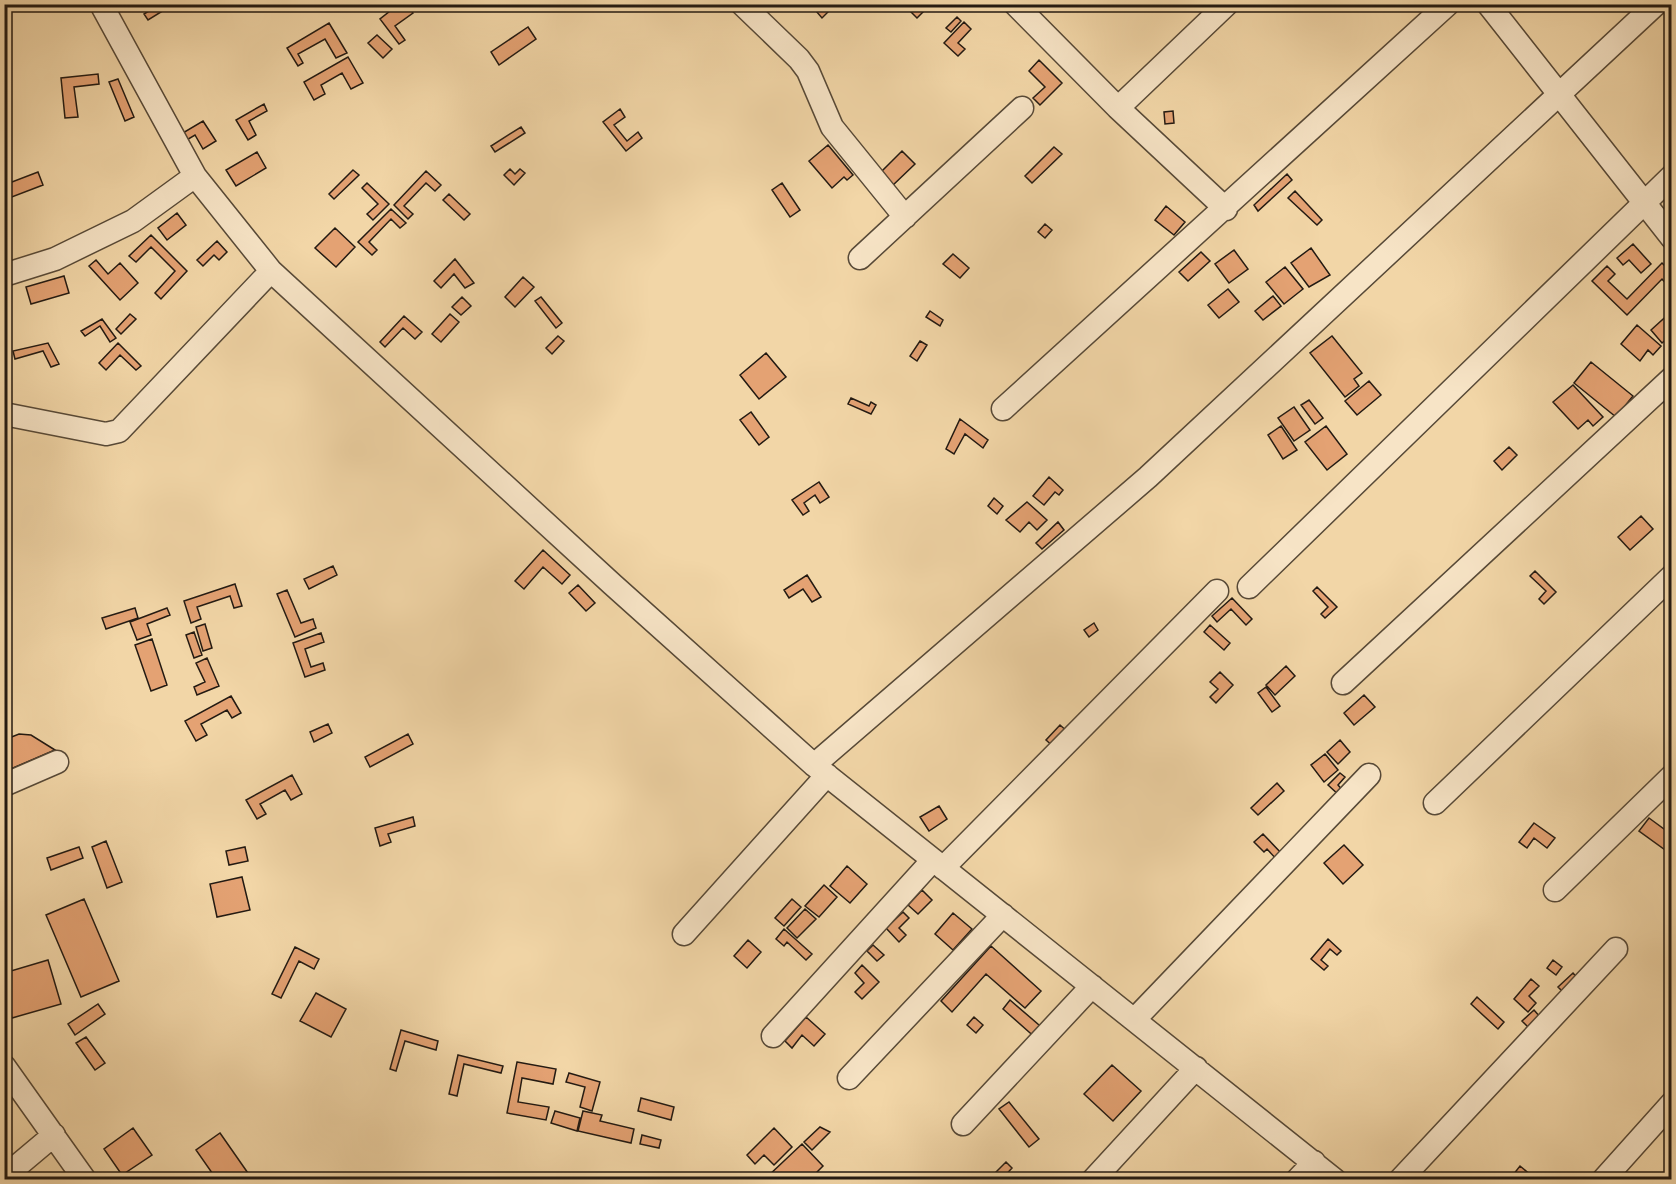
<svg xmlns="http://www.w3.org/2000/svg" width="1676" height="1184" font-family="'EB Garamond',serif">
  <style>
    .building { fill: #e4a273; stroke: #231a12; stroke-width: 1.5 }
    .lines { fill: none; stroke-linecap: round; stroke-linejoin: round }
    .minor-casing { stroke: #574937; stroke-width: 25 }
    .minor { stroke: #f7e4c6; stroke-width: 22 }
  </style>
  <rect width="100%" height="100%" fill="#f2d6a7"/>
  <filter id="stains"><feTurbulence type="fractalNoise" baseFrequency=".00333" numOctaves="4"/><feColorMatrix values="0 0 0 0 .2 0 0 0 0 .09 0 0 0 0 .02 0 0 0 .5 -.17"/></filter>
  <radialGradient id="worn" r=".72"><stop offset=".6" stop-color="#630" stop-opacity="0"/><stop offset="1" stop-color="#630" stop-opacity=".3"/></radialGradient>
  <path class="building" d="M160,4H174L148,20L144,14Z
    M399,4H411L410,8L413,13L395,26L405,40L399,44L380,19Z
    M810,4H822L828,12L822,18Z
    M911,4H921L926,9L917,18L907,8Z
    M957,17L961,21L951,32L946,28Z
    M964,22L971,29L958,43L965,49L958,56L944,43Z
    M329,23L347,53L336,58L325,39L298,54L303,63L298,66L287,48Z
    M528,27L536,39L499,65L491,52Z
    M377,35L392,49L383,58L368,43Z
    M348,57L363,83L351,89L342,73L321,85L325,94L314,100L304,82Z
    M1039,60L1062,83L1040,105L1033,98L1045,87L1029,71Z
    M98,74L99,84L74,87L78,117L65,118L61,78Z
    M118,79L134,117L125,121L109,82Z
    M264,104L267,111L249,121L256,135L248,140L236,120Z
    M620,109L625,117L614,125L627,141L638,132L642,138L626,151L603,122Z
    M1173,111L1174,123L1165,124L1164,112Z
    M203,121L216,141L203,149L195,135L180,144L176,137Z
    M521,127L525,133L495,152L491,146Z
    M828,145L853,175L847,180L844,177L832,188L809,161Z
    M1054,147L1062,154L1032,183L1025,176Z
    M902,151L915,164L891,187L878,175Z
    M257,152L266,168L236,186L226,170Z
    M510,169L515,174L520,169L525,173L514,185L504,175Z
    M353,170L359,175L334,199L329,194Z
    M426,171L441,185L435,191L426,183L404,206L413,214L408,219L394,205Z
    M38,172L43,185L4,200V185Z
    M1287,174L1292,180L1258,211L1254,205Z
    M367,183L389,204L373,220L367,214L378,204L362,188Z
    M782,183L800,210L790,217L772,190Z
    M1295,191L1322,220L1317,225L1288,198Z
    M449,194L470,214L464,220L443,200Z
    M1166,206L1185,222L1174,235L1155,220Z
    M391,209L406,223L400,228L391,219L369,242L377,250L372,255L358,242Z
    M177,213L186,225L167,240L158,228Z
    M1045,224L1052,230L1045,238L1038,232Z
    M335,228L355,247L336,267L315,248Z
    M151,235L187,271L161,299L155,293L175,271L151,247L136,262L129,256Z
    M217,241L227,252L219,260L214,255L203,266L197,260Z
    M1633,244L1651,264L1641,273L1629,260L1623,265L1617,258Z
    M1311,248L1330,275L1309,287L1291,263Z
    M1234,250L1248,269L1229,283L1215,264Z
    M1201,252L1210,261L1188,281L1179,272Z
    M953,254L969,268L960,278L943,264Z
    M455,259L474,283L465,288L454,274L441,288L434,281Z
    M96,260L108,274L120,263L138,283L120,300L89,266Z
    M1662,263L1672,273V285L1669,287L1662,279L1627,315L1592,281L1607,266L1615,274L1608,281L1627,299Z
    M1285,267L1303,289L1284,304L1266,282Z
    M64,276L69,293L31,304L26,287Z
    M523,277L534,287L515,307L505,297Z
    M1228,289L1239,302L1219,318L1208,305Z
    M1273,296L1281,306L1263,320L1255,311Z
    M462,297L471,306L461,315L452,307Z
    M541,297L562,323L556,328L535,301Z
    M930,311L943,320L940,326L926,317Z
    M1672,311V334L1662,343L1651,330Z
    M130,314L136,319L121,334L116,329Z
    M450,314L459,322L441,342L432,334Z
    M404,316L422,332L415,339L403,328L385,347L380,342Z
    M102,319L116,338L110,342L100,326L85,336L81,331Z
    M1637,325L1661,346L1653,355L1648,350L1640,361L1621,344Z
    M558,336L564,341L552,354L546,348Z
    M1332,336L1362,373L1354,379L1359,386L1345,397L1310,353Z
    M920,341L927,345L917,361L910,356Z
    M48,343L59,364L51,367L43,351L15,359L13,351Z
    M118,343L141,366L136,370L120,355L106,370L99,363Z
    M766,353L786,377L759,399L740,375Z
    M1591,362L1633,396L1616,417L1574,383Z
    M1369,381L1381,395L1357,415L1345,401Z
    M1573,385L1603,417L1593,426L1588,420L1578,429L1553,402Z
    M851,398L869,406L871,402L876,405L871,414L848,404Z
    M1309,400L1323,418L1315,424L1301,405Z
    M1294,407L1310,430L1294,441L1278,418Z
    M751,412L769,437L759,445L740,420Z
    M960,419L988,440L983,448L965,434L954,454L946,449Z
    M1281,426L1297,450L1283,459L1268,435Z
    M1326,426L1347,454L1327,470L1305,442Z
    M1509,447L1517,455L1502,470L1494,461Z
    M1049,477L1063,490L1059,495L1055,492L1044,505L1033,496Z
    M819,482L829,497L820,503L815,495L804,503L809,511L803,515L792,500Z
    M994,498L1003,506L997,514L988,506Z
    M1027,502L1047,520L1037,530L1029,522L1020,532L1006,520Z
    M1641,516L1653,529L1630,550L1618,537Z
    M1058,522L1064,530L1042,549L1036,543Z
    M543,550L570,575L562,584L543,567L524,589L515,581Z
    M333,566L337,575L309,589L304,579Z
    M1535,571L1556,592L1544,604L1539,599L1546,591L1530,576Z
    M807,575L821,597L812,602L803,589L789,598L784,590Z
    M235,584L242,606L234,608L230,596L197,607L201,619L191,623L184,601Z
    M578,585L595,603L586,611L569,593Z
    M1317,587L1337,607L1325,618L1321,614L1328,607L1313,591Z
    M287,590L301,623L313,619L316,628L295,637L277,594Z
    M1232,598L1252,619L1246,625L1231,609L1217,622L1212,616Z
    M135,608L138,618L106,629L102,618Z
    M167,608L170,615L147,624L151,635L137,640L130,622Z
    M1094,623L1098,630L1089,637L1084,630Z
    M205,624L212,648L203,651L196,627Z
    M1210,625L1230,643L1224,650L1204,632Z
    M194,632L202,655L194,658L186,635Z
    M321,633L324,642L305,649L311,667L323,663L325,670L305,677L293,643Z
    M152,639L167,685L151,691L135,645Z
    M207,658L219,686L197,695L194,687L205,682L196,663Z
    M1286,666L1295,676L1275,695L1266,685Z
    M1220,672L1233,685L1216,703L1210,697L1218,689L1210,682Z
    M1266,687L1280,706L1272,712L1258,693Z
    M1364,695L1375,707L1354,725L1344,713Z
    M231,696L241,713L232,718L227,710L201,724L207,735L196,741L185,721Z
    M328,724L332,733L314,742L310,732Z
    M1060,725L1069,733L1055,748L1046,740Z
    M19,734L31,735L55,750L6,771L4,740Z
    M408,734L413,744L370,767L365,757Z
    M1340,740L1350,752L1338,764L1327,752Z
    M1325,754L1338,770L1324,782L1311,765Z
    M1340,773L1345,777L1338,785L1344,792L1340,796L1328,785Z
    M292,775L302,794L291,800L285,790L260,804L266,814L257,819L246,800Z
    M1277,783L1284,791L1258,815L1251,808Z
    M939,806L947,819L929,831L920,817Z
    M413,817L415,826L388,834L391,842L380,846L375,828Z
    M1649,818L1672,835V848L1668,852L1639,831Z
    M1534,823L1555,838L1547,848L1534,838L1527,848L1519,842Z
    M1263,834L1284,856L1279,862L1267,849L1264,852L1254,842Z
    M106,841L122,882L107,888L92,847Z
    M1344,845L1363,865L1343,884L1324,863Z
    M79,847L83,858L51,870L47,858Z
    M245,847L248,861L229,865L226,851Z
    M847,866L867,884L850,903L830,886Z
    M242,877L250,910L217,917L210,884Z
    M824,885L837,897L819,917L805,906Z
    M922,890L932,900L918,914L908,905Z
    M84,899L119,981L81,997L46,915Z
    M792,899L801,907L784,926L775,918Z
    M805,909L816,919L797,938L787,928Z
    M903,912L909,918L899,928L906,935L899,942L886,928Z
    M953,913L972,929L953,950L935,934Z
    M784,929L812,954L806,960L787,942L784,946L776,939Z
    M1328,939L1341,951L1337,955L1330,949L1321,960L1328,966L1324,970L1311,959Z
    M748,940L761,952L747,968L734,956Z
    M873,945L884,955L877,961L867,951Z
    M991,946L1041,991L1025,1008L986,974L952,1012L941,1001Z
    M295,947L319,959L314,969L299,961L281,998L272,994Z
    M48,960L61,1004L12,1018L4,994V973Z
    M1553,960L1562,967L1556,975L1547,968Z
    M862,965L879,982L862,999L855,992L864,983L855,973Z
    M1573,973L1578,979L1564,993L1558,987Z
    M1531,979L1539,986L1529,996L1536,1003L1528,1012L1514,999Z
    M316,993L346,1009L331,1037L300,1021Z
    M1477,997L1504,1022L1498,1029L1471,1004Z
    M1010,1000L1046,1031L1038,1040L1003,1009Z
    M98,1004L105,1014L75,1035L68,1024Z
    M1534,1010L1541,1018L1530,1029L1522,1021Z
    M806,1017L825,1034L814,1046L802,1035L792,1048L785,1041Z
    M974,1017L983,1025L976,1033L967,1025Z
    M401,1030L438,1041L436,1050L405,1041L396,1071L390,1069Z
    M86,1037L105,1063L95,1070L76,1043Z
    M458,1055L503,1066L501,1073L464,1064L457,1096L449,1094Z
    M517,1062L556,1069L553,1084L522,1078L518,1102L549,1107L546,1120L507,1113Z
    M1112,1065L1141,1091L1113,1121L1084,1094Z
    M569,1073L600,1082L592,1111L580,1107L585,1087L566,1082Z
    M641,1098L674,1107L671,1120L638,1111Z
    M1009,1102L1039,1139L1029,1147L999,1109Z
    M555,1111L580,1118L577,1131L551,1123Z
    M583,1111L602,1115L600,1121L634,1129L631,1143L578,1131Z
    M820,1127L830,1132L812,1150L804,1142Z
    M133,1128L152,1155L122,1175L104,1149Z
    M774,1128L792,1147L774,1165L764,1155L755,1164L747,1155Z
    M220,1133L250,1176L246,1180H217L196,1150Z
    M642,1135L661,1140L659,1148L640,1144Z
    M802,1144L823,1166L809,1180L803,1176L799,1180H770L767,1177Z
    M1006,1162L1012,1168L1001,1180H988Z
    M1520,1166L1532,1176L1529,1180H1509Z"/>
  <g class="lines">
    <defs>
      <path id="minor" d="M101,4L195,176L271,271L612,584L814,765L1335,1180
        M742,4L799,59L808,71L832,127L905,217
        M1015,4L1118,108L1226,209
        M1488,4L1672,238
        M1118,108L1227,4
        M860,258L1022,108
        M4,275L55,259L133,221L195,176
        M1003,409L1448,4
        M4,414L106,434L119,431L271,271
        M1249,587L1672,176
        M1343,683L1672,378
        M814,765L1148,477L1656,4
        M4,785L57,762
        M1435,803L1672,576
        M943,868L1217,591
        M1555,890L1672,776
        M684,934L827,775
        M1135,1019L1369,775
        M773,1036L933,860
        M4,1066L85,1180
        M849,1078L1003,915
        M963,1124L1092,986
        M4,1177L54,1135
        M1093,1180L1196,1068
        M1297,1180L1314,1162
        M1400,1180L1616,949
        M1603,1180L1672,1103"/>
    </defs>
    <use href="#minor" class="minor-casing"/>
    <use href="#minor" class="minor"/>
  </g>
  <rect width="1676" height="1184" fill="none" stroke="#f2d6a7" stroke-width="24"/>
  <rect x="6" y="6" width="1664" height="1172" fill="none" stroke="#231a12" stroke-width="3"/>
  <rect x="12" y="12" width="1652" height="1160" fill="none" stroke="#231a12" stroke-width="1.5"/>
  <rect width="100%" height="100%" filter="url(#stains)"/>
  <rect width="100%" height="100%" fill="url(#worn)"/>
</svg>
